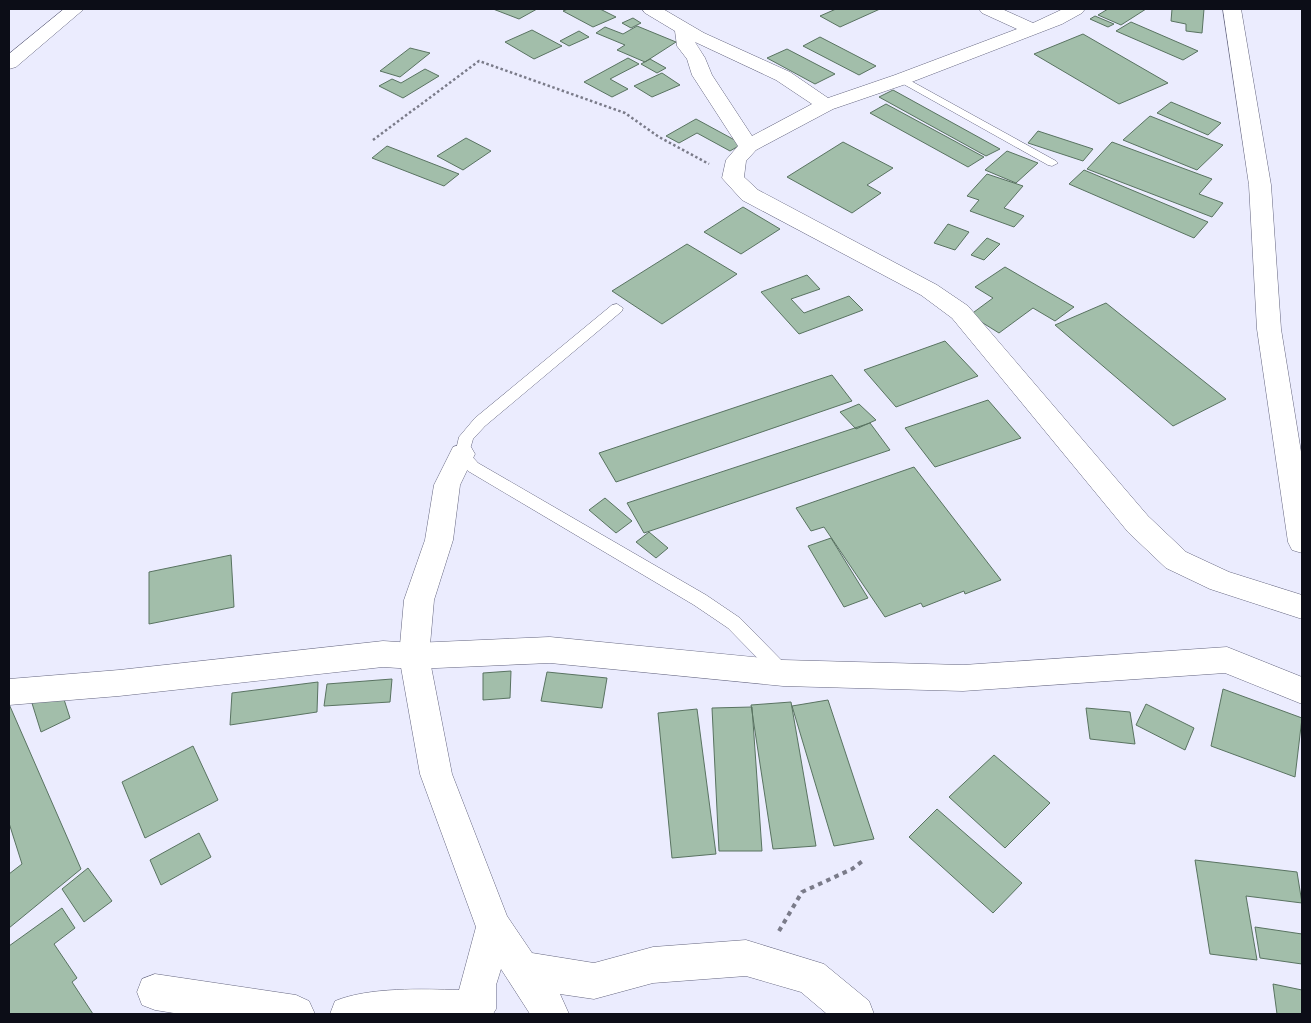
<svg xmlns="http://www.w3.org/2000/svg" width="1311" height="1023" font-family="'Crimson Pro',serif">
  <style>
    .building { fill: #a2beaa; stroke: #597361 }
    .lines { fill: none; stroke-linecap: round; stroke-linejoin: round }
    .lane-casing { stroke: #656680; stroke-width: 1 }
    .street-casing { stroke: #656680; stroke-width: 1 }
    .secondary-casing { stroke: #656680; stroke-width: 1 }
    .path-far1 { stroke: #7a7b89; stroke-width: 2.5; stroke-dasharray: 2.5 2.5; stroke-linecap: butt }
    .path { stroke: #7a7b89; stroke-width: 4; stroke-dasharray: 4.5 4.5; stroke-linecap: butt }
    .lane { fill: #fff; fill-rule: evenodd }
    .street { fill: #fff; fill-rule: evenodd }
    .secondary { fill: #fff; fill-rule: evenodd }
  </style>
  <rect width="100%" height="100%" fill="#ebecfe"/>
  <path class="building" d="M493,9H537L519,19Z
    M568,9H600L616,17L593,27L563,11Z
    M836,9H880L840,27L820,16Z
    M1108,9H1146L1121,25L1098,15Z
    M1172,9H1204L1202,33L1186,31V24L1171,21Z
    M1095,16L1114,24L1108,27L1090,19Z
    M633,18L641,23L631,28L622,23Z
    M1131,22L1198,51L1183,60L1116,31Z
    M637,26L676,42L645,62L617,50L625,45L596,33L605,27L623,34Z
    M532,30L562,46L534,59L505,42Z
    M579,31L589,37L569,46L560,41Z
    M1083,34L1168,83L1119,104L1034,54Z
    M820,37L876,66L859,75L803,46Z
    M410,48L430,53L400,77L380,71Z
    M787,49L835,74L815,84L767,58Z
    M628,58L639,64L610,79L628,89L612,97L584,82Z
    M650,59L666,68L657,73L641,64Z
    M425,69L439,76L403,98L379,86L392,79L401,83Z
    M662,73L680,85L652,97L634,86Z
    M893,90L1000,149L986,156L879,97Z
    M1171,102L1221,123L1208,135L1157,113Z
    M886,104L984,157L968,167L870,113Z
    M1150,116L1223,145L1197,170L1123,140Z
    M696,119L742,144L730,151L697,133L679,143L666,136Z
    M1038,131L1093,149L1083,161L1028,143Z
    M466,138L491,151L463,170L437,156Z
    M843,142L893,168L867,185L881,193L852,213L787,177Z
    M1112,142L1212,179L1199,194L1223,203L1212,217L1087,169Z
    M387,146L459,174L444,186L372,158Z
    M1007,151L1038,163L1016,183L985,170Z
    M1084,170L1208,222L1194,238L1069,184Z
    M987,174L1023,186L1004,208L1024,216L1014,227L970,211L979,200L967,196Z
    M743,207L780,229L741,254L704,232Z
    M948,224L969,232L955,250L934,243Z
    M987,238L1000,244L984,260L971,255Z
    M687,244L737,274L662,324L612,291Z
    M1005,267L1074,307L1055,321L1033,308L999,333L970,315L993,298L975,287Z
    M807,275L820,289L791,299L804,313L849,296L863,310L799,334L761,292Z
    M1106,303L1226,399L1173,426L1055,325Z
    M945,341L978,376L896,407L864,370Z
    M832,375L852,401L616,482L599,453Z
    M988,400L1021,438L935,467L905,428Z
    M859,404L876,420L856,429L840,412Z
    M870,423L890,450L644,533L627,503Z
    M914,467L1001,580L965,594L964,591L923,607L921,603L885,617L824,527L811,531L796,508Z
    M605,498L632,521L616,533L589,510Z
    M649,532L668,548L656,558L636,542Z
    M831,538L868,598L844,607L808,546Z
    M231,555L234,607L149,624V572Z
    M511,671L510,698L483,700V673Z
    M547,672L607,678L602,708L541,701Z
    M392,679L390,702L324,706L327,684Z
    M318,682L317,712L230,725L232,693Z
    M60,687L70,718L41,732L31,700Z
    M1223,689L1302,718L1295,777L1211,746Z
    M828,700L874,839L834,846L792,706Z
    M791,702L816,846L773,849L751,705Z
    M9,704L81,869L9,928V874L22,864L9,823Z
    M1146,704L1194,728L1185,750L1136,725Z
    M752,707L762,851H719L712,708Z
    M1086,708L1130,712L1135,744L1090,739Z
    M697,709L716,854L672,858L658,713Z
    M193,746L218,800L145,838L122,782Z
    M994,755L1050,803L1005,848L949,797Z
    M937,809L1022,883L993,913L909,837Z
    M199,833L211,857L161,885L150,860Z
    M1195,860L1297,872L1302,903L1246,896L1257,960L1210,954Z
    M88,868L112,901L84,922L62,889Z
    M62,908L75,928L54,944L77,978L72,982L93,1014H9V946Z
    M1255,927L1302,934V964L1260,958Z
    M1273,984L1302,990V1014H1277Z"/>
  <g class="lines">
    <defs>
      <path id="lane" d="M902,76L1056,161L1058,163L1052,166L1048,165L898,81L897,79L898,77Z
        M617,304L623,308L622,311L485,426L473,439L469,453L478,463L706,595L740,618L788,667L790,672L788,677L782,679L776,677L728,628L694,605L468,471L455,454L459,437L475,418L612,305Z"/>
      <path id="street" d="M64,9H84L16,67L9,69V54Z
        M642,9H663L704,33L790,72L828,98L895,75L1017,29L982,13L979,9H1002L1033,23L1063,9H1085L1082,13L1062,24L909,83L833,109L756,150L746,161L744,177L758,190L937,285L968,306L1148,516L1186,552L1229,572L1302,595V619L1210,589L1166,568L1128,532L952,318L921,295L742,200L722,178L726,160L738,146L692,75L687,59L677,46L675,31L645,13ZM695,42L776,80L812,104L752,136L712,75L705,58Z
        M1223,9H1241L1271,185L1281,329L1302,458V553L1292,550L1288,542L1257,329L1249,185Z
        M462,444L471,447L475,454L460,485L453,540L434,600L429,656L452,774L507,916L532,953L594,963L653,947L746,940L824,964L869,1001L874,1014H827L801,992L746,976L653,983L594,999L560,994L569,1014H530L501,969L496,985V1009L493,1014H330L335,1001C369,987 423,989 459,990L476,927L420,774L399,656L404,600L425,540L434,485L453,447Z
        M155,974L296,995L309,1001L315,1014H180L155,1010L142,1005L137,992L142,979Z"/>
      <path id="secondary" d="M550,637L783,660L963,665L1227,647L1302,677V704L1225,673L963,691L783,686L550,663L414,669L383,667L119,696L9,705V679L119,670L383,641L414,643Z"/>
    </defs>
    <use href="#lane" class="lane-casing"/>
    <use href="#street" class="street-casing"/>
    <use href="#secondary" class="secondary-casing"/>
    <path class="path-far1" d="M373,140L479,61L625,113L659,137L709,164"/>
    <path class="path" d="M779,931L802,892L852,869L864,860"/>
    <use href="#lane" class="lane"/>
    <use href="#street" class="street"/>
    <use href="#secondary" class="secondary"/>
  </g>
  <rect width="1311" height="1023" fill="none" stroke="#0c0d17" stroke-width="20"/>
</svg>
